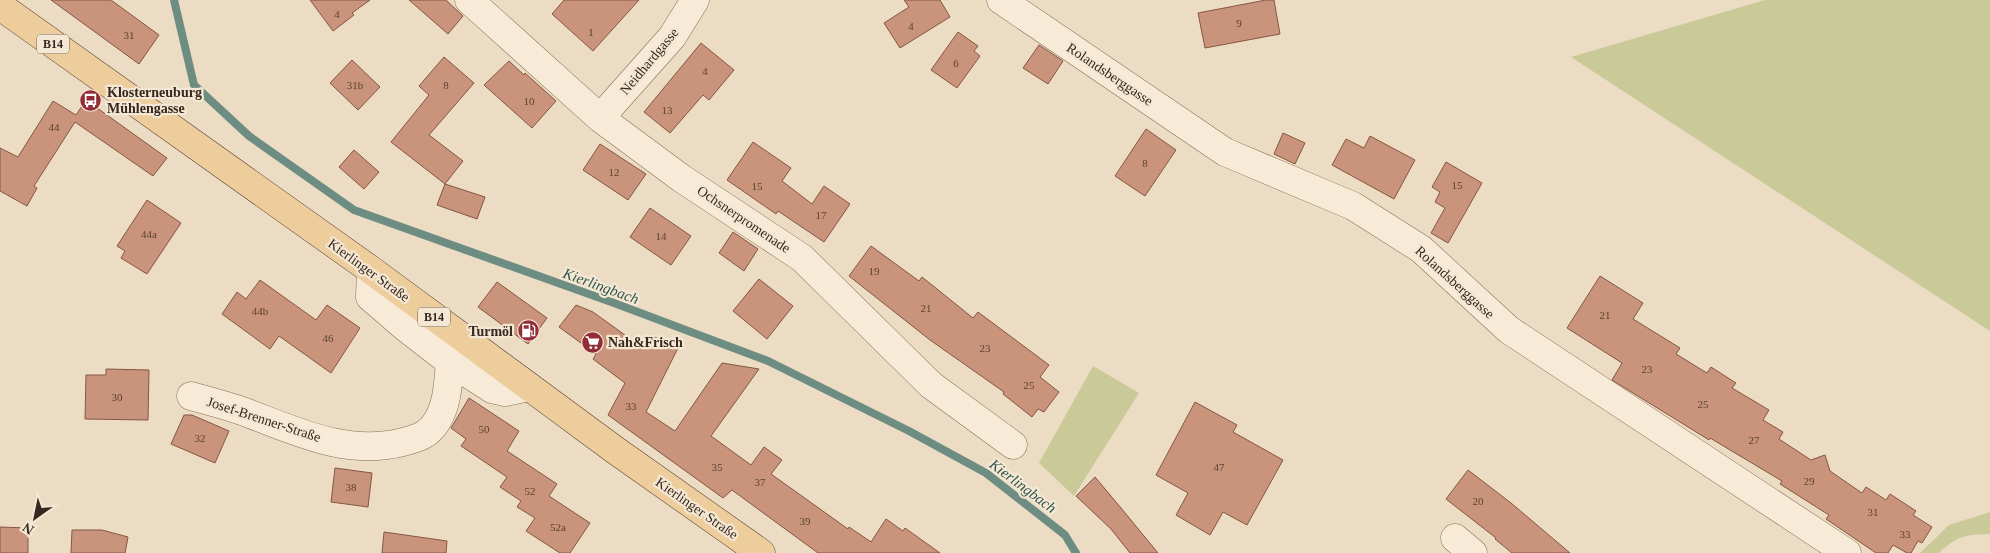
<svg xmlns="http://www.w3.org/2000/svg" width="1990" height="553" font-family="Georgia,serif">
  <style>
    .green { fill: #c9ca98 }
    .lines { fill: none; stroke-linecap: round; stroke-linejoin: round }
    .stream { stroke: #6d8d82; stroke-width: 8 }
    .building { fill: #c9947b; stroke: #845642 }
    .street-casing { stroke: #866e5b; stroke-width: 29 }
    .primary-casing { stroke: #543d2f; stroke-width: 29 }
    .street { stroke: #f7ead6; stroke-width: 28 }
    .primary { stroke: #eecd9d; stroke-width: 28 }
    .labels { text-anchor: middle; stroke-width: 4.5; stroke-linejoin: round; paint-order: stroke }
    .number-label { font-size: 11px; fill: #5b4335 }
    .shield { fill: #f4e7d3; stroke: #6f6154; stroke-width: 1 }
    .shield-label { font-size: 12px; font-weight: bold; fill: #36281e }
    .street-label { font-size: 14px; fill: #36281e; stroke: #f4e7d3 }
    .poi-label { font-size: 14px; font-weight: bold; fill: #36281e; stroke: #f4e7d3; text-anchor: start }
    .water-label { font-size: 15px; font-style: italic; fill: #2e564f; stroke: #f4e7d3 }
  </style>
  <rect width="100%" height="100%" fill="#ecdcc4"/>
  <path class="green" d="M1765,0H1990V331L1571,57Z
    M1093,366L1139,393L1074,496L1039,463Z
    M1990,512V534C1965,535 1958,535 1939,553H1920L1949,525Z"/>
  <g class="lines">
    <path class="stream" d="M174,0L194,85L249,136L354,210L614,303L768,361L909,431L986,473L1065,535L1076,553"/>
  </g>
  <path class="building" d="M51,0H111L159,35L139,64Z
    M310,0H370L352,13L354,15L333,31Z
    M409,0H446L463,16L448,34Z
    M564,0H639L593,51L552,14Z
    M904,0H940L950,17L900,48L884,23L909,7Z
    M1266,0H1274L1280,34L1205,48L1198,13Z
    M958,32L978,46L974,51L980,56L957,88L931,70Z
    M701,43L734,70L709,100L703,95L670,133L644,112Z
    M1039,45L1063,61L1048,84L1023,68Z
    M444,57L474,83L429,135L463,161L445,184L391,142L429,95L419,86Z
    M352,60L380,87L358,110L330,83Z
    M509,61L524,75L525,73L556,101L532,128L484,85Z
    M86,100L167,158L153,176L75,122L34,186L37,188L27,206L0,191V148L18,157L53,101L76,115Z
    M1146,129L1176,150L1145,196L1115,176Z
    M1283,133L1305,143L1295,164L1274,154Z
    M1370,136L1415,160L1394,199L1332,165L1346,139L1364,148Z
    M753,142L791,168L782,181L812,204L824,186L850,204L824,242L778,211L776,214L727,180Z
    M600,144L646,174L628,200L583,170Z
    M354,150L379,172L364,189L339,167Z
    M1446,162L1482,183L1448,243L1431,233L1445,208L1435,202L1440,192L1432,187Z
    M445,184L485,197L477,219L437,205Z
    M147,200L181,223L147,274L121,258L125,251L117,246Z
    M650,208L691,236L671,265L630,237Z
    M733,232L758,249L744,271L719,253Z
    M871,246L919,281L922,277L973,318L978,312L1049,365L1040,377L1059,392L1044,412L1038,409L1032,417L1003,394L1004,392L930,340L849,276Z
    M1600,276L1643,303L1633,319L1680,348L1676,354L1707,373L1711,367L1736,383L1732,388L1769,410L1763,420L1783,432L1779,439L1811,460L1825,455L1830,471L1862,493L1866,487L1886,500L1890,494L1916,511L1913,515L1932,527L1922,543L1918,541L1911,553H1907L1893,545L1888,553H1876L1826,519L1829,515L1780,484L1782,481L1710,438L1709,440L1612,380L1622,363L1567,328Z
    M759,279L793,306L767,339L733,311Z
    M260,280L316,320L327,305L360,328L331,373L279,336L270,349L222,314L237,292L246,299Z
    M497,282L547,318L528,344L478,307Z
    M576,305L593,312L643,348L650,335L678,348L646,412L675,431L722,363L759,369L711,436L751,465L764,447L782,460L771,474L848,529L849,527L871,542L886,519L903,531L905,528L940,553H818L732,490L723,498L608,415L625,383L593,359L596,354L559,327Z
    M106,369L149,370L148,420L85,419L86,375H106Z
    M469,398L519,431L507,451L557,484L549,496L590,523L570,553H560L526,531L535,518L517,507L521,501L500,487L507,477L461,446L466,439L451,428Z
    M1195,402L1237,425L1233,432L1283,460L1247,525L1223,512L1210,535L1176,515L1188,493L1156,475Z
    M184,415H192L229,431L215,463L171,444Z
    M335,468L372,473L368,507L331,502Z
    M1468,470L1511,503L1570,553H1512L1495,539L1496,538L1446,499Z
    M1095,477L1121,508L1158,553H1130L1111,529L1076,496Z
    M0,527L28,528V553H0Z
    M72,530H102L128,537L125,553H71Z
    M384,532L447,541L446,553H382Z"/>
  <g class="lines">
    <defs>
      <path id="street" d="M469,0L600,118L681,178L802,258L931,385L1013,445
        M1001,0L1225,152L1353,206L1421,249L1509,330L1847,553
        M600,118L672,37L695,0
        M450,362L492,389L505,392L529,387
        M191,396C208,401 225,405 242,411C294,430 346,457 403,442C418,438 429,435 437,421C448,403 448,382 450,362L406,328L370,297L371,270
        M1455,538L1473,553"/>
      <path id="primary" d="M0,6L371,270L615,450L761,553"/>
    </defs>
    <use href="#street" class="street-casing"/>
    <use href="#primary" class="primary-casing"/>
    <use href="#street" class="street"/>
    <use href="#primary" class="primary"/>
  </g>
  <defs>
    <symbol id="bus-disc" viewBox="-11 -11 22 22"><circle r="9.5" fill="#922d38" stroke="#f4e7d3"/><path d="M-5-6H5V4H4V6H2V4H-2V6H-4V4H-5ZM-3.5-4V0h7V-4ZM-3.5 1.2v1.5H-2V1.2ZM2 1.2v1.5H3.5V1.2Z" fill="#fff"/></symbol>
    <symbol id="fuel-disc" viewBox="-11 -11 22 22"><circle r="9.5" fill="#922d38" stroke="#f4e7d3"/><path d="M-5.5-6h7V0h2V4h1.3V-2.5L3-4.5l.8-.8L6-3V5H2.5V1h-1V6h-7ZM-4.2-4.7v3.2H.2V-4.7Z" fill="#fff"/></symbol>
    <symbol id="supermarket-disc" viewBox="-11 -11 22 22"><circle r="9.5" fill="#922d38" stroke="#f4e7d3"/><path d="M-6-5.5h2.5l.6 2H6L4.5 2H-2.5L-4.4-4H-6ZM-1.5 3.2a1.3 1.3 0 1 0 .1 0ZM3 3.2a1.3 1.3 0 1 0 .1 0Z" fill="#fff"/></symbol>
  </defs>
  <g fill-rule="evenodd">
    <use href="#bus-disc" x="78" y="88" width="25" height="25"/>
    <use href="#fuel-disc" x="516" y="318" width="25" height="25"/>
    <use href="#supermarket-disc" x="580" y="330" width="25" height="25"/>
  </g>
  <g class="labels">
    <g class="number-label">
      <text x="337" y="18">4</text>
      <text x="1239" y="27">9</text>
      <text x="911" y="30">4</text>
      <text x="591" y="36">1</text>
      <text x="129" y="39">31</text>
      <text x="956" y="67">6</text>
      <text x="705" y="75">4</text>
      <text x="355" y="89">31b</text>
      <text x="446" y="89">8</text>
      <text x="529" y="105">10</text>
      <text x="667" y="114">13</text>
      <text x="54" y="131">44</text>
      <text x="1145" y="167">8</text>
      <text x="614" y="176">12</text>
      <text x="1457" y="189">15</text>
      <text x="757" y="190">15</text>
      <text x="821" y="219">17</text>
      <text x="149" y="238">44a</text>
      <text x="661" y="240">14</text>
      <text x="874" y="275">19</text>
      <text x="926" y="312">21</text>
      <text x="260" y="315">44b</text>
      <text x="1605" y="319">21</text>
      <text x="328" y="342">46</text>
      <text x="985" y="352">23</text>
      <text x="1647" y="373">23</text>
      <text x="1029" y="389">25</text>
      <text x="117" y="401">30</text>
      <text x="1703" y="408">25</text>
      <text x="631" y="410">33</text>
      <text x="484" y="433">50</text>
      <text x="200" y="442">32</text>
      <text x="1754" y="444">27</text>
      <text x="717" y="471">35</text>
      <text x="1219" y="471">47</text>
      <text x="1809" y="485">29</text>
      <text x="760" y="486">37</text>
      <text x="351" y="491">38</text>
      <text x="530" y="495">52</text>
      <text x="1478" y="505">20</text>
      <text x="1873" y="516">31</text>
      <text x="805" y="525">39</text>
      <text x="558" y="531">52a</text>
      <text x="1905" y="538">33</text>
    </g>
    <g class="shield">
      <rect x="37" y="34.5" width="32" height="19" rx="4"/>
      <rect x="418" y="307.5" width="32" height="19" rx="4"/>
    </g>
    <g class="shield-label">
      <text x="53" y="48">B14</text>
      <text x="434" y="321">B14</text>
    </g>
    <g class="street-label">
      <text transform="translate(649 61) rotate(-50)" y="5">Neidhardgasse</text>
      <text transform="translate(1110 74) rotate(34)" y="5">Rolandsberggasse</text>
      <text transform="translate(744 219) rotate(34)" y="5">Ochsnerpromenade</text>
      <text transform="translate(369 270) rotate(36)" y="5">Kierlinger Straße</text>
      <text transform="translate(1455 282) rotate(42)" y="5">Rolandsberggasse</text>
      <text transform="translate(264 419) rotate(18)" y="5">Josef-Brenner-Straße</text>
      <text transform="translate(697 508) rotate(35)" y="5">Kierlinger Straße</text>
    </g>
    <g class="poi-label">
      <text x="107" y="97">Klosterneuburg<tspan x="107" dy="16">Mühlengasse</tspan></text>
      <text x="513" y="336" text-anchor="end">Turmöl</text>
      <text x="608" y="347">Nah&amp;Frisch</text>
    </g>
    <g class="water-label">
      <text transform="translate(601 286) rotate(20)" y="5">Kierlingbach</text>
      <text transform="translate(1023 486) rotate(37)" y="5">Kierlingbach</text>
    </g>
  </g>
  <g transform="translate(35 518) rotate(213)" stroke="#f4e7d3" stroke-width="4" paint-order="stroke">
  <path d="M0-4L9 19L0 12L-9 19Z" fill="#36281e"/>
  <text y="-8" font-size="14" font-weight="bold" text-anchor="middle" fill="#36281e">N</text>
  </g>
</svg>
